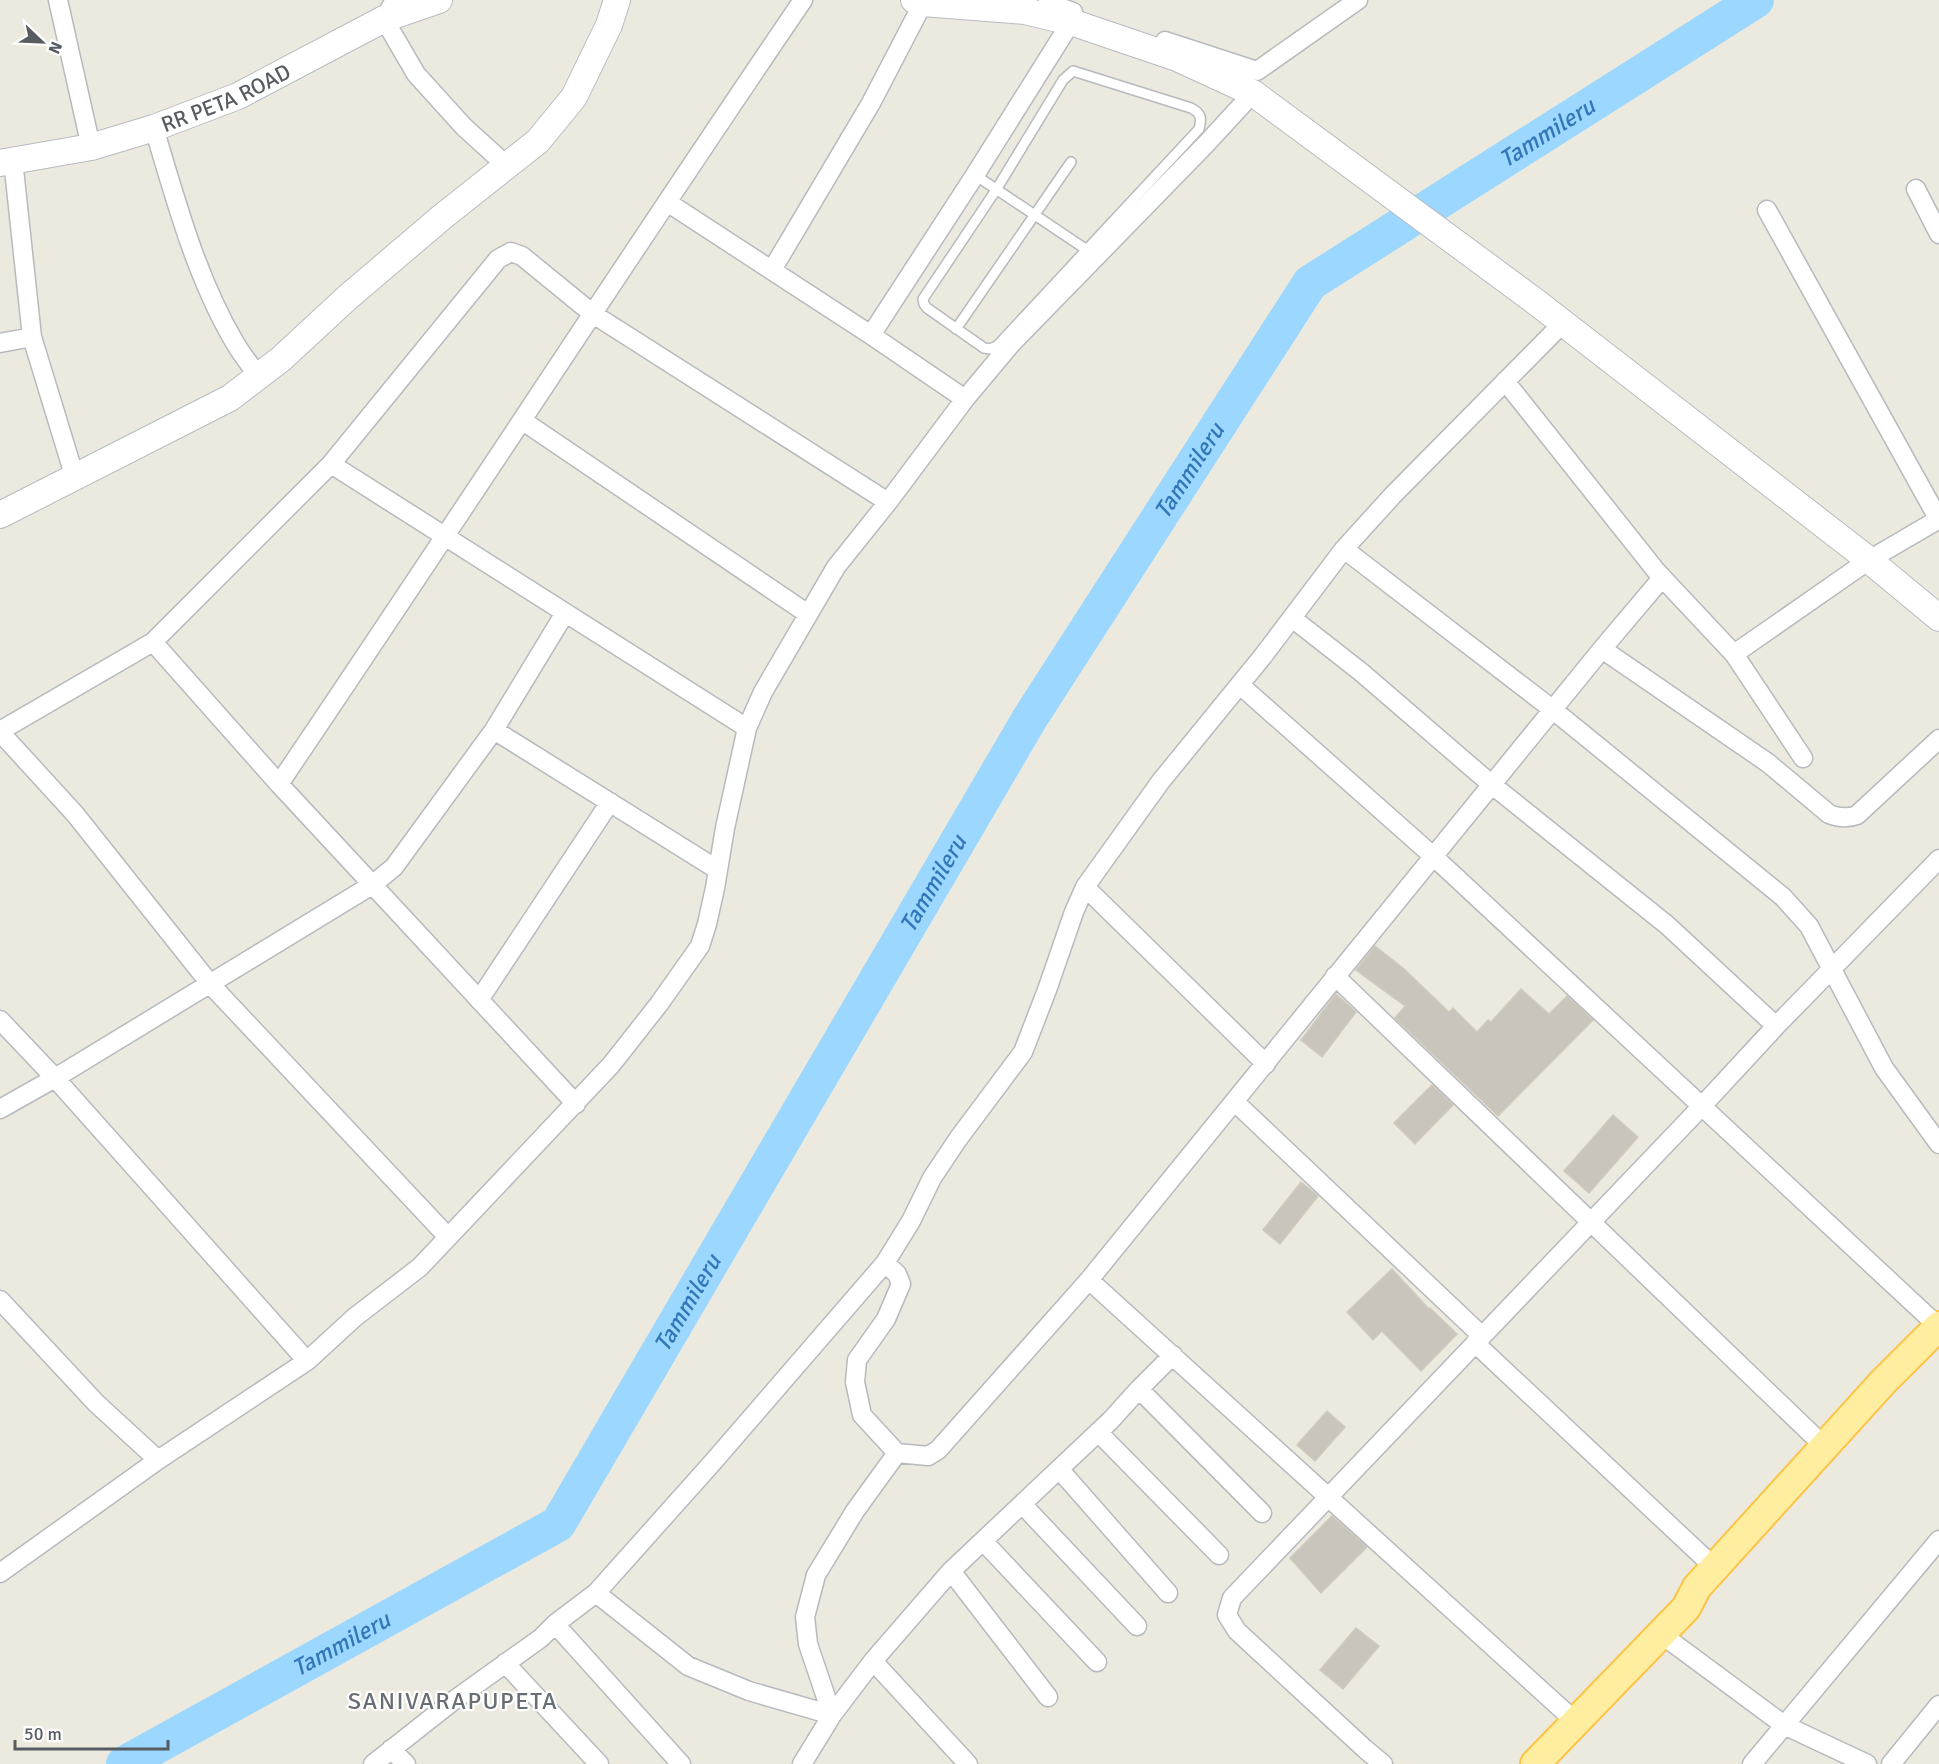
<svg xmlns="http://www.w3.org/2000/svg" width="1939" height="1764" font-family="Signika,sans-serif">
  <style>
    .lines { fill: none; stroke-linecap: round; stroke-linejoin: round }
    .river { stroke: #9bd7ff; stroke-width: 36 }
    .building { fill: #c9c5bd; stroke: #d1cabc; stroke-width: 1.5 }
    .lane-casing { stroke: #b6babf; stroke-width: 12 }
    .street-casing { stroke: #b6babf; stroke-width: 21 }
    .secondary-casing { stroke: #b7bbc2; stroke-width: 28 }
    .primary-casing { stroke: #fcc447; stroke-width: 32 }
    .lane { stroke: #fff; stroke-width: 9 }
    .street { stroke: #fff; stroke-width: 18 }
    .secondary { stroke: #fff; stroke-width: 26 }
    .primary { stroke: #ffeda0; stroke-width: 28 }
    .labels { text-anchor: middle; stroke-width: 4.5; stroke-linejoin: round; paint-order: stroke }
    .street-label { font-size: 22px; fill: #575c61; stroke: #fff }
    .water-label { font-size: 24px; font-style: italic; fill: #3278b8; stroke: #fff }
    .neighbourhood-label { font-size: 24px; letter-spacing: 1.5px; fill: #686e73; stroke: #fff }
  </style>
  <rect width="100%" height="100%" fill="#ece9de"/>
  <g class="lines">
    <path class="river" id="s1" d="M124,1764L558,1524L1030,718L1310,283L1756,0"/>
  </g>
  <path class="building" d="M1375,946L1403,968L1449,1012L1453,1008L1477,1032L1488,1020L1491,1022L1521,989L1549,1014L1567,996L1593,1020L1498,1116L1395,1018L1405,1006L1356,970Z
    M1336,994L1356,1012L1322,1057L1301,1040Z
    M1432,1085L1453,1105L1415,1144L1394,1123Z
    M1613,1115L1638,1137L1589,1193L1564,1171Z
    M1301,1182L1318,1196L1280,1244L1263,1230Z
    M1392,1269L1429,1309L1430,1308L1457,1334L1421,1371L1382,1331L1373,1340L1347,1312Z
    M1327,1411L1345,1427L1315,1461L1297,1445Z
    M1332,1516L1367,1547L1321,1593L1290,1558Z
    M1356,1628L1379,1646L1343,1689L1320,1670Z"/>
  <g class="lines">
    <defs>
      <path id="lane" d="M1073,71L1191,108C1201,113 1202,118 1199,129L997,346L990,349L984,348L927,308L924,304L923,299L996,190L1063,80Z
        M975,175L1090,252
        M956,329L1071,162"/>
      <path id="street" d="M58,0L91,147
        M395,0L384,19L416,74L464,127L507,166
        M1048,0L1051,4L1073,12
        M1165,41L1257,71L1358,0
        M154,128C176,201 196,277 235,343C242,355 251,366 259,377
        M1916,189L1939,234
        M667,202L871,335L965,399
        M1767,210L1939,520
        M772,270L871,103L923,3
        M871,335L975,175L1071,22
        M32,337L75,478
        M0,343L32,337L13,160
        M1505,381L1657,572L1734,654L1803,758
        M523,421L808,614
        M331,464L747,728
        M1344,549L1552,709L1783,897L1809,926L1884,1068L1939,1144
        M1292,618L1361,672L1491,784L1667,925L1776,1026
        M153,642L331,464L498,259L511,252L522,256L593,314L888,502
        M1602,649L1768,763L1829,814C1839,818 1847,819 1857,815L1939,739
        M1734,654L1869,560L1939,519
        M1240,685L1433,856L1939,1327
        M494,730L718,870
        M0,731L153,642L279,784L576,1104
        M0,732L75,814L211,985L448,1237
        M279,784C455,524 626,260 803,0
        M1085,887L1266,1064
        M1335,976L1825,1447
        M479,1000L610,802
        M0,1020L55,1078L0,1109
        M1235,1102L1482,1336
        M885,1263L911,1221L932,1178L958,1139L1023,1052L1047,990L1074,912L1085,887L1161,781L1263,656L1344,549L1393,495L1563,323
        M1089,1280L1576,1722
        M0,1300L96,1403L158,1460
        M1475,1343L1715,1568
        M307,1361L355,1317L420,1267L611,1065L659,1004L700,946L707,924L715,888L725,828L747,728L763,692L836,567L888,502L965,399L1011,344L1207,143L1253,93
        M1139,1389L1173,1355
        M1098,1432L1219,1555
        M897,1453L928,1456L938,1450L1089,1280L1602,649L1662,578
        M1059,1469L1168,1593
        M1022,1504L1137,1626
        M983,1541L1097,1662
        M951,1571L1048,1697
        M0,1573L158,1460L307,1361L55,1078L372,885L394,867L494,730L565,613
        M596,1593L688,1666L749,1691L832,1715
        M555,1624L681,1764
        M1661,1634L1784,1725L1867,1764
        M873,1661L968,1764
        M505,1663L599,1764
        M391,1749L406,1764
        M373,1764L453,1701L541,1638L555,1624L596,1593L713,1462L885,1263L897,1274L901,1284L886,1319L857,1360L855,1382L862,1415L897,1453L855,1511L816,1575L805,1617L808,1644L832,1715
        M802,1764L832,1715L873,1661L951,1571L1111,1420L1139,1389L1262,1513
        M1383,1764L1365,1749L1237,1631L1227,1615L1232,1598L1702,1106L1776,1026L1939,859
        M1752,1764L1939,1540
        M1891,1764L1939,1705"/>
      <g id="secondary">
        <path d="M914,0L923,3L1025,11L1071,22L1177,58L1253,93L1536,302L1869,560L1939,618"/>
        <path id="s2" d="M0,163L91,147L154,128L238,96L384,19L439,0"/>
        <path d="M0,515L230,398L281,359L348,297L442,217L538,141L574,97L609,25L617,0"/>
      </g>
      <path id="primary" d="M1535,1764L1686,1608L1697,1587L1883,1382L1939,1326"/>
    </defs>
    <use href="#lane" class="lane-casing"/>
    <use href="#street" class="street-casing"/>
    <use href="#secondary" class="secondary-casing"/>
    <use href="#primary" class="primary-casing"/>
    <use href="#lane" class="lane"/>
    <use href="#street" class="street"/>
    <use href="#secondary" class="secondary"/>
    <use href="#primary" class="primary"/>
  </g>
  <g class="labels">
    <g class="street-label">
      <text dy="8" stroke="none"><textPath href="#s2" startOffset="236">RR PETA ROAD</textPath></text>
    </g>
    <g class="water-label">
      <text dy="8" stroke="none"><textPath href="#s1" startOffset="2228">Tammileru</textPath></text>
      <text dy="8" stroke="none"><textPath href="#s1" startOffset="1724">Tammileru</textPath></text>
      <text dy="8" stroke="none"><textPath href="#s1" startOffset="1238">Tammileru</textPath></text>
      <text dy="8" stroke="none"><textPath href="#s1" startOffset="752">Tammileru</textPath></text>
      <text dy="8" stroke="none"><textPath href="#s1" startOffset="248">Tammileru</textPath></text>
    </g>
    <g class="neighbourhood-label">
      <text x="453" y="1709">SANIVARAPUPETA</text>
    </g>
  </g>
  <g transform="translate(42 42) rotate(113)" stroke="#ffffff" stroke-width="4.5" paint-order="stroke">
  <path d="M0-4.5L10 22L0 15L-10 22Z" fill="#575c61"/>
  <text y="-9" font-size="16" font-weight="bold" text-anchor="middle" fill="#575c61">N</text>
  </g>
  <path d="M15 1740v9h153v-9" fill="none" stroke="#575c61" stroke-width="3"/>
  <text x="24" y="1740" font-size="18" fill="#575c61" stroke="#ffffff" stroke-width="4.5" paint-order="stroke">50 m</text>
</svg>
